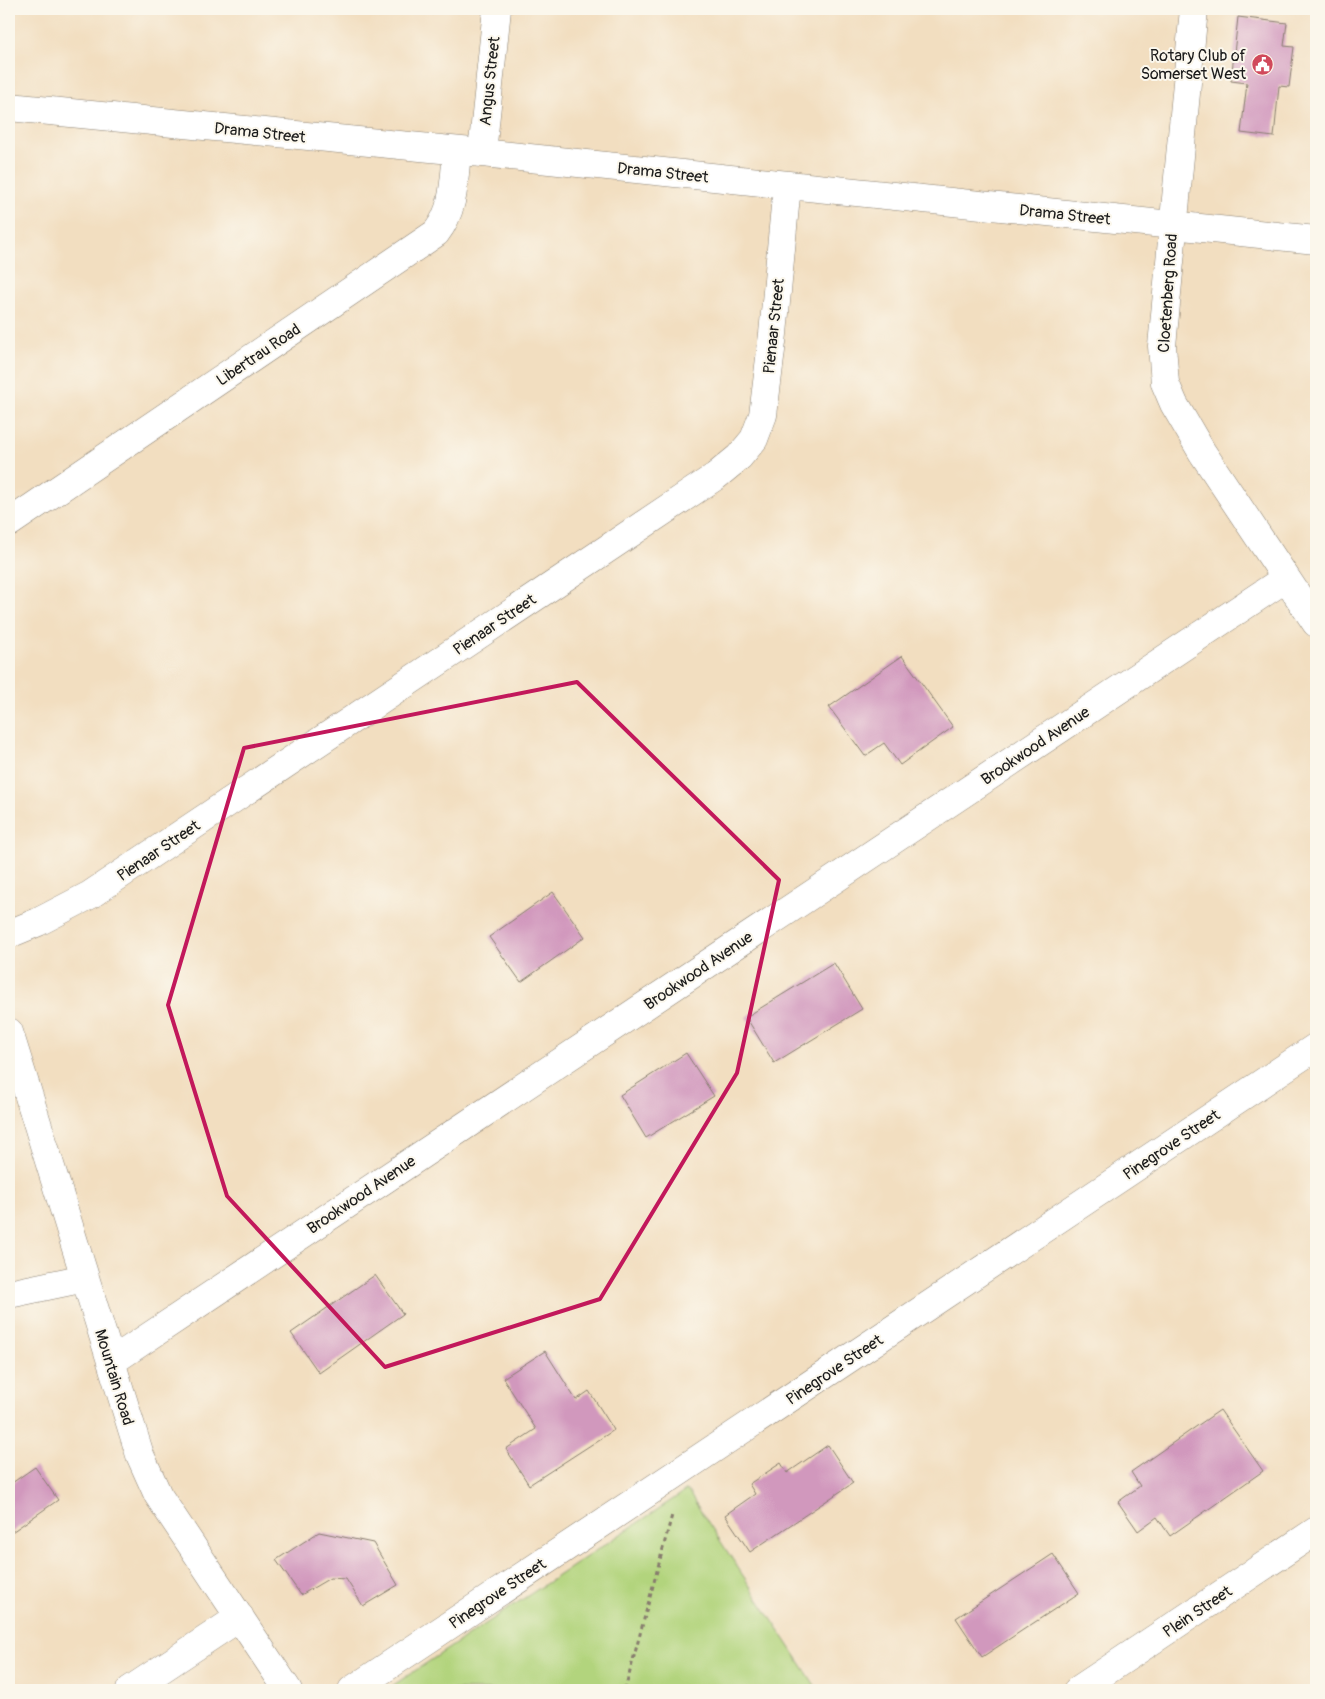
<svg xmlns="http://www.w3.org/2000/svg" width="1325" height="1699" font-family="Pangolin,sans-serif">
  <style>
    .green { fill: #b2d47d; stroke: #67784c }
    .building { fill: #d198bd }
    .lines { fill: none; stroke-linecap: round; stroke-linejoin: round }
    .minor-casing { stroke: #877d6e; stroke-width: 29 }
    .path { stroke: #877d6e; stroke-width: 3; stroke-dasharray: 4 4; stroke-linecap: butt }
    .minor { stroke: #fff; stroke-width: 28 }
    .marked { fill: none; stroke: #c2185b; stroke-width: 4; stroke-linejoin: round }
    .labels { text-anchor: middle; stroke-width: 4; stroke-linejoin: round; paint-order: stroke }
    .poi-label { font-size: 16px; fill: #1c1c1c; stroke: #fbf7ec; text-anchor: end }
    .street-label { font-size: 16px; fill: #1c1c1c; stroke: #fbf7ec }
  </style>
  <rect width="100%" height="100%" fill="#fbf7ec"/>
  <filter id="ink" filterUnits="userSpaceOnUse"><feTurbulence type="fractalNoise" baseFrequency=".02" numOctaves="2"/><feDisplacementMap in="SourceGraphic" scale="10" xChannelSelector="R" yChannelSelector="G"/><feConvolveMatrix kernelMatrix="1 2 1 2 8 2 1 2 1" color-interpolation-filters="sRGB"/></filter>
  <filter id="wash" filterUnits="userSpaceOnUse"><feTurbulence type="fractalNoise" baseFrequency=".0096" numOctaves="4" result="noise"/><feDisplacementMap in="SourceGraphic" scale="20" xChannelSelector="R" yChannelSelector="G"/><feGaussianBlur stdDeviation="1.12" result="paint"/><feColorMatrix in="noise" values="0 0 0 0 0 0 0 0 0 0 0 0 0 0 0 0 0 1.4 0 .05"/><feComposite in="paint" operator="in"/></filter>
  <g filter="url(#wash)">
    <rect width="100%" height="100%" fill="#f2dec0"/>
    <path class="green" d="M687,1490L818,1690H386Z"/>
    <g id="blocks">
      <path class="building" d="M1238,17L1287,23L1284,46L1294,47L1289,87L1279,86L1274,137L1241,133L1247,83L1231,81Z
        M902,656L953,727L900,765L884,743L865,756L829,707Z
        M553,892L585,937L521,982L489,937Z
        M834,963L862,1009L774,1063L746,1017Z
        M686,1053L714,1096L646,1138L620,1095Z
        M375,1275L403,1314L319,1373L291,1333Z
        M545,1351L576,1400L589,1391L614,1430L529,1485L506,1449L536,1429L503,1378Z
        M1220,1410L1263,1471L1170,1536L1157,1517L1138,1531L1118,1502L1140,1486L1131,1472Z
        M828,1445L853,1483L750,1552L725,1515L755,1494L749,1484L781,1463L787,1473Z
        M35,1467L58,1500L9,1534V1485Z
        M319,1532L373,1543L398,1585L363,1606L346,1579L330,1578L301,1595L276,1560Z
        M1053,1554L1079,1593L982,1657L956,1618Z"/>
    </g>
  </g>
  <g filter="url(#ink)">
    <use href="#blocks" fill-opacity="0" stroke="#877d6e" stroke-width="1"/>
    <g class="lines">
      <defs>
        <path id="minor" d="M1194,9L1162,346L1165,383L1174,404L1202,452L1316,623
          M9,107L482,153L1316,240
          M482,153L497,9
          M9,523L436,233C455,209 454,181 457,151
          M9,934L38,922L90,895L716,476L739,457L754,439L763,415L773,334L787,185
          M9,1032L140,1455L158,1495L288,1690
          M9,1294L85,1278
          M111,1362L1286,578
          M130,1690L240,1617
          M352,1690L1316,1047
          M1078,1690L1316,1531"/>
      </defs>
      <use href="#minor" class="minor-casing"/>
      <path class="path" d="M625,1690L672,1515"/>
      <use href="#minor" class="minor"/>
    </g>
  </g>
  <path class="marked" d="M577,682L779,880L737,1073L600,1299L385,1367L227,1196L168,1005L244,748Z"/>
  <defs>
    <symbol id="civic-disc" viewBox="-11 -11 22 22"><circle r="9.5" fill="#d1495b" stroke="#fbf7ec"/><path d="M-.6-6.5H3V-4.5H.6V-3L4-1V1h2V6H-6V1h2V-1L-.6-3ZM-1.2 2.5V6h2.4V2.5Z" fill="#fff"/></symbol>
  </defs>
  <g fill-rule="evenodd">
    <use href="#civic-disc" x="1250" y="52" width="25" height="25"/>
  </g>
  <g class="labels">
    <g class="poi-label">
      <text x="1246" y="61">Rotary Club of<tspan x="1246" dy="18">Somerset West</tspan></text>
    </g>
    <g class="street-label">
      <text transform="translate(489 81) rotate(-84)" y="6">Angus Street</text>
      <text transform="translate(260 132) rotate(6)" y="6">Drama Street</text>
      <text transform="translate(663 172) rotate(6)" y="6">Drama Street</text>
      <text transform="translate(1065 214) rotate(6)" y="6">Drama Street</text>
      <text transform="translate(1167 293) rotate(-86)" y="6">Cloetenberg Road</text>
      <text transform="translate(773 326) rotate(-84)" y="6">Pienaar Street</text>
      <text transform="translate(258 354) rotate(-34)" y="6">Libertrau Road</text>
      <text transform="translate(494 624) rotate(-34)" y="6">Pienaar Street</text>
      <text transform="translate(1035 745) rotate(-34)" y="6">Brookwood Avenue</text>
      <text transform="translate(158 850) rotate(-34)" y="6">Pienaar Street</text>
      <text transform="translate(698 970) rotate(-34)" y="6">Brookwood Avenue</text>
      <text transform="translate(1171 1144) rotate(-34)" y="6">Pinegrove Street</text>
      <text transform="translate(361 1194) rotate(-34)" y="6">Brookwood Avenue</text>
      <text transform="translate(834 1369) rotate(-34)" y="6">Pinegrove Street</text>
      <text transform="translate(115 1377) rotate(73)" y="6">Mountain Road</text>
      <text transform="translate(497 1593) rotate(-34)" y="6">Pinegrove Street</text>
      <text transform="translate(1197 1611) rotate(-34)" y="6">Plein Street</text>
    </g>
  </g>
  <rect width="1325" height="1699" fill="none" stroke="#fbf7ec" stroke-width="30"/>
</svg>
